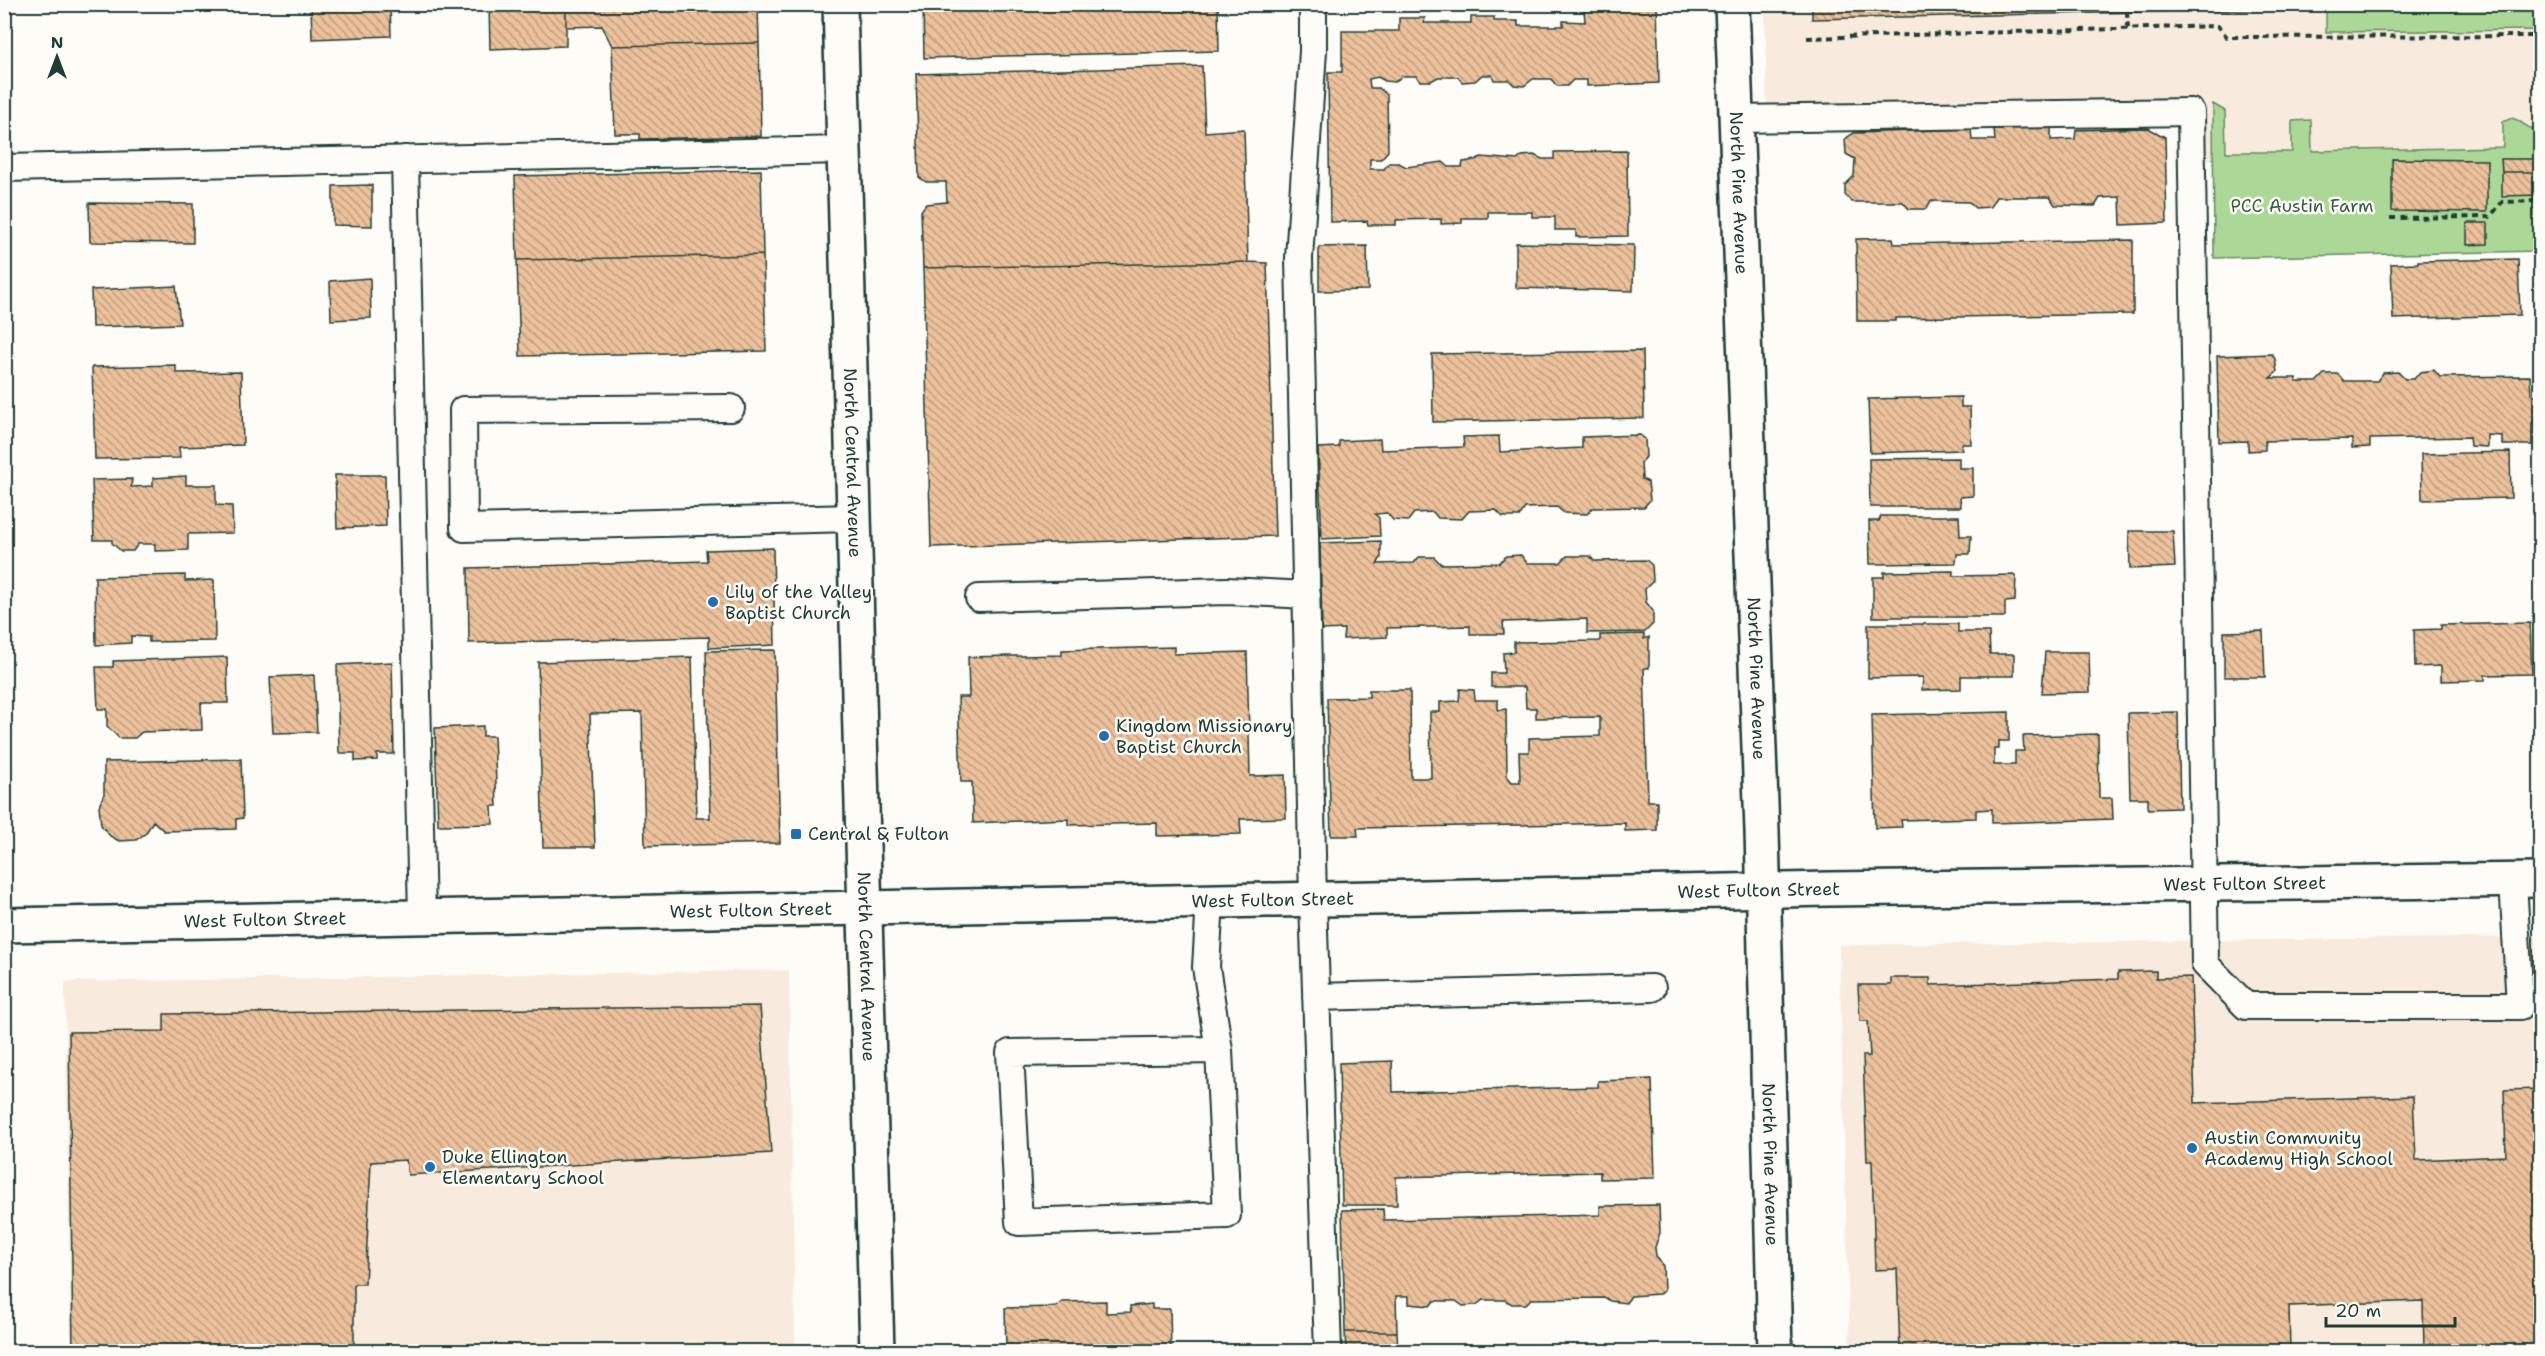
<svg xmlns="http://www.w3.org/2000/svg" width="2545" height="1356" font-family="'Shantell Sans',sans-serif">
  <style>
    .built { fill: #f8eadc }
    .green { fill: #acd897; stroke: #668a66; stroke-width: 1.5 }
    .building { fill: url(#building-back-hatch); stroke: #1f3d34; stroke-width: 1.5 }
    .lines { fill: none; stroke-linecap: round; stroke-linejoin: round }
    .service-casing { stroke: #1f3d34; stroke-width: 30 }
    .minor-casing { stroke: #1f3d34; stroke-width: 38 }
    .tertiary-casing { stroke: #1f3d34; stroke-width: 38 }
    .path { stroke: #1f3d34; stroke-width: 4; stroke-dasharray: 6 4.5; stroke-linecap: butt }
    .service { stroke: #fdfcf7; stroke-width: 26 }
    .minor { stroke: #fdfcf7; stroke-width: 33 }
    .tertiary { stroke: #fdfcf7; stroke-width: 33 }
    .poi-dot { fill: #1f6fb2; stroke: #fdfcf7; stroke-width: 2 }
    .labels { text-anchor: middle; stroke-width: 5; stroke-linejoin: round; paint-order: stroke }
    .street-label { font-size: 18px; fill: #1f3d34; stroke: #fdfcf7 }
    .park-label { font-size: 18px; fill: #3b5c48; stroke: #fdfcf7 }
    .poi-label { font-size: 18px; fill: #1f3d34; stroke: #fdfcf7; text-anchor: start }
  </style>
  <defs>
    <pattern id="building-back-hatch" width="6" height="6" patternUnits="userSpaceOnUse" patternTransform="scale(1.5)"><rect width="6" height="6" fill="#ecc19c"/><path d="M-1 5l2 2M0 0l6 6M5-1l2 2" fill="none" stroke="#bf9e80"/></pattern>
  </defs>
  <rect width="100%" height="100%" fill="#fdfcf7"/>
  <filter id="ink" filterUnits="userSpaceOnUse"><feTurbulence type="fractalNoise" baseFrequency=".0167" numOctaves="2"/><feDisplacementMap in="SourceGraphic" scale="12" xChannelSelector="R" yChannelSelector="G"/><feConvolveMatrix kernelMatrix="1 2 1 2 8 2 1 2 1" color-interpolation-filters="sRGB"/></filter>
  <g filter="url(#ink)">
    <path class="built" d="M1765,5H2540V152L2192,160L2191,113L1767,118Z
      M2540,937V1351H1850L1839,945Z
      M789,970L795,1351H71L65,982Z"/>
    <path class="green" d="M2326,5H2540V94L2539,30L2326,32Z
      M2213,104L2225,111L2226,152H2292V121L2311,120L2312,151L2503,147V122L2512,118C2522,121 2529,130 2540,132V251L2214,258Z"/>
    <path class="building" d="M311,4H390L391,36L312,39Z
      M489,4H566V46L490,49Z
      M566,4H758L759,43L612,46L602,26L566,27Z
      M923,4H1218L1219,51L924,58Z
      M1605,4H1657L1659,83L1587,86V80H1573L1567,86H1557L1551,79H1533L1524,86L1514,85L1509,80H1494L1492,75H1482L1475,81L1462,82L1458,77H1438L1431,81H1420L1416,76H1402L1395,82L1385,81L1378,77L1369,79L1370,88H1379L1387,95L1388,151L1381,159H1370V169H1384L1389,163H1399L1406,167L1443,162L1449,167H1462L1463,162L1477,160L1481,157L1517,160L1522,156L1534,155L1542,159H1554V152L1627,151L1628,236L1576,237V230H1555V217H1532V212H1488V218H1462V223L1441,224V219L1396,220V225H1368L1367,221L1330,222L1328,72H1342V31H1399V18H1425L1424,23H1471V17H1494V21H1518V26H1563V21L1585,22L1584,9L1605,8Z
      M1812,4H2326V8L1812,19Z
      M759,43L761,136L640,139V134H615L612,46Z
      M1202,66L1205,132L1244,129L1248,262L923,268L921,211L926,204L947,202L946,182H926L919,177L916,74Z
      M2051,127V140L2075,139L2076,130L2148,128L2165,137L2167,223L2121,225L2120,197L2100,198L2095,206L2055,205L2050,197H1996L1990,207L1975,208L1969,202L1931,201L1926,209H1909L1903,202H1852L1845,195V185L1854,176L1855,159L1846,154L1845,139L1854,133L1971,129L1972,140H1995L1994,129Z
      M2392,159L2487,160V212L2392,211Z
      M2501,159H2540V172H2502Z
      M761,170L763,255L517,260L515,176Z
      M2502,172H2540V195L2502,196Z
      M372,185V226L333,225V186Z
      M89,203L193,204V243L90,242Z
      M2467,223H2488V244L2467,245Z
      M1893,238L1894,244L2133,240V314L1896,318V321H1857L1856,239Z
      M1516,243L1634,245L1633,291L1516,288Z
      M1367,246L1368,290L1319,291V247Z
      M763,255L766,351L520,356L517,260Z
      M2518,259L2520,315L2393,319L2391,264L2418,263V261Z
      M1248,262L1267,263L1275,536L931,547L923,268Z
      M370,278L371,318L331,320L330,281Z
      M176,286L180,324L92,327L91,290Z
      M1643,351L1644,418L1433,422L1432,354Z
      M2272,354L2275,359L2277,372L2270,378H2296V382H2316L2324,374H2338L2344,381H2377L2383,373L2398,372L2405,379H2414L2420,372L2434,370L2440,377L2530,376L2531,394L2539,399V417L2532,423V445H2502V436L2487,435V447L2470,446L2469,437L2370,439V447L2352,448V439L2265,441V450L2248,451V441L2219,442L2217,356Z
      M176,365V373L241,372L243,445L179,447L180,458L95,459L92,367Z
      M1961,397V407H1970L1971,444H1961L1962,450L1870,453L1868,399Z
      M1640,435L1645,439L1646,457L1641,463L1642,479L1648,482L1650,500L1644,507L1592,508L1587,514L1564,513L1557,507L1525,508L1519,517H1503L1496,510L1469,511L1462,519L1438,518L1433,512L1414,513L1408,521L1393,520L1387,513L1375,514L1379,518L1380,536L1322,539L1318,448L1339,447V441L1380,439L1381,450L1464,447L1463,437L1499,436L1500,452L1582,448V437Z
      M2510,452L2511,498L2422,500L2421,454Z
      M1959,458V468H1973V496L1960,497L1961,507H1870L1869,459Z
      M335,475H385L386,526L337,528Z
      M186,476V485H216V505L232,506L233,533L188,534V550L155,551V544H138L133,551H121L112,543V540H94L92,480L132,479L131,487L153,486V478Z
      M1881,516H1959L1960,536H1971L1970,554H1957L1956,563L1870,564L1869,521H1879Z
      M2129,531H2173L2175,567L2130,569Z
      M1381,541V558L1377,564L1414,563L1419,557H1434L1441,564L1499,563L1506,556L1521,555L1527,563H1560L1567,556H1590L1594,561L1646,560L1652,565L1653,581L1645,589L1646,602L1653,611V624L1645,632L1587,633V619L1503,622L1504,634H1470V626L1387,628V637L1343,639L1344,629L1322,630L1320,543Z
      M773,548L775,645L709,648V637L469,643L468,568L707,561L706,550Z
      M1953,571V576L2016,575L2015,601L2005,602V617H1873V577H1884V572Z
      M185,575V581L214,580L215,641L149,642V637L131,636V643L96,645L95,577Z
      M2530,623L2532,674L2485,675V680L2441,681V666L2415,667L2414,630L2441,629V625Z
      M1868,624H1958V632H1989L1990,654H2014V676H1961V689L1922,690L1923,677L1868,678Z
      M2263,631L2265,677H2224V632Z
      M1644,634V639L1649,637V668H1644L1648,801H1657V830L1625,831V823L1357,828L1358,836H1331L1327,698L1369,697V690H1410L1411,778H1431L1430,712H1440V702L1459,701L1460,689L1474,690L1475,700H1498V710L1506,709L1507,776L1512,782H1520L1519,752H1529V738L1600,736V717L1536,718V708H1526L1525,687H1491V673H1504L1503,653L1514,652V642L1600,641V635Z
      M1174,647V654L1247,652L1250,776L1285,775L1286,818L1240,819L1241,834L1157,836V823L1068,825V819L973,823L972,782H961L958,697H969L968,657L1062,655V650Z
      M775,650L780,843L645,846L642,713L590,714L595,847H543L538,662L692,657L696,818H710L706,651Z
      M2045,652H2089L2090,692L2042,693Z
      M227,657L228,703H201L202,730L142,732L135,738H119L107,726V709H98L96,667H113V661Z
      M392,662L394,754H377V760L355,761V753H339L337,665Z
      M314,675L317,732L273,733L270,677Z
      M2009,712V741H1999V749H1994V765H2015V751H2024L2023,736L2098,734L2099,798H2112L2113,819L1992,823V809L1976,810V818L1901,820L1902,827L1875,828L1872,715Z
      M2178,712L2180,808L2148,809V798H2130L2128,713Z
      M483,726V736H494L497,806H492L493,824L438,825L435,728Z
      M241,759L243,818L236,819V829L164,831L153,821L146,833L136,840L119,841L110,836L101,825L99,806L104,794V762Z
      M2156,971V978L2191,977L2195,1103L2413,1096L2416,1160L2506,1156L2504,1090L2540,1089V1352H2424L2423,1301L2289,1306L2290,1352H1900L1897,1269L1875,1270L1872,1161H1867L1863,1056H1870L1868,1021H1860L1858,985H1891V978H1930V985L2118,979V972Z
      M760,1006L771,1153L408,1175L406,1160L371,1162L365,1284H354V1352H73L69,1032L164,1031V1014Z
      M1392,1061L1393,1092L1598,1087V1081L1652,1079L1655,1178L1600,1179V1172L1396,1177L1397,1205H1342L1339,1063Z
      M1659,1205L1660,1233L1655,1247L1656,1256L1663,1266L1664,1291L1659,1294L1631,1296L1626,1303L1610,1301L1606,1298L1531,1299L1526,1304H1512L1505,1300H1483L1476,1305L1463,1306L1456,1301H1434L1430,1306L1409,1304V1296H1396L1397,1332H1345L1342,1210L1383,1209L1384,1220L1600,1215V1206Z
      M1106,1301V1313L1131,1312L1130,1306L1152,1304V1309H1170L1171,1352H1019V1348L1006,1349L1005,1308L1056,1307L1062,1302Z
      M1345,1332H1397L1398,1352H1346Z"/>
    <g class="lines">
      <defs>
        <path id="service" d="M1313,4V51L1299,258L1313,900L1328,1352
          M1736,119L2191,112L2205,964L2246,1006H2520L2513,880
          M405,159L422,917
          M4,168L844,150
          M731,408L463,410L464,528L854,518
          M979,598L1227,591L1307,595
          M1210,901L1206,967L1219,1050L1227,1215L1019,1222L1010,1053L1219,1050
          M1316,997L1652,988"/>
        <g id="minor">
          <path id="s1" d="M1732,4L1762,831L1775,1352"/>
          <path id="s2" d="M4,925L1829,889L2540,880"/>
        </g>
        <g id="tertiary">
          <path id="s3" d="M840,4L877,1352"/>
        </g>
      </defs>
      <use href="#service" class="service-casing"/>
      <use href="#minor" class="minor-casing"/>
      <use href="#tertiary" class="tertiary-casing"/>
      <path class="path" d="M2127,12L2128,28
        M1807,38L2218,26L2227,37L2536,36
        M2390,218L2490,217L2502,202L2540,201"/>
      <use href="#service" class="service"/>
      <use href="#minor" class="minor"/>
      <use href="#tertiary" class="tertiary"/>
    </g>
  </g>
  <g class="poi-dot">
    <circle cx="713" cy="602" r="6"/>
    <circle cx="1104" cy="736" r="6"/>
    <rect x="790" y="828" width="12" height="12" rx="3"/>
    <circle cx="2192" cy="1148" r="6"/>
    <circle cx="430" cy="1167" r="6"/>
  </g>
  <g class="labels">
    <g class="street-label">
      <text dy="6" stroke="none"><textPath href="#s1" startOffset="189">North Pine Avenue</textPath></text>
      <text dy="6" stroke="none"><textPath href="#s3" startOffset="459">North Central Avenue</textPath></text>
      <text dy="6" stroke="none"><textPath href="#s1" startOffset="675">North Pine Avenue</textPath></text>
      <text dy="6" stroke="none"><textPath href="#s2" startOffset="2241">West Fulton Street</textPath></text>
      <text dy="6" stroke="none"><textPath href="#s2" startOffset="1755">West Fulton Street</textPath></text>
      <text dy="6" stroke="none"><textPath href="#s2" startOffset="1269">West Fulton Street</textPath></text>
      <text dy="6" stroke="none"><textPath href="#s2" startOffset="747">West Fulton Street</textPath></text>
      <text dy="6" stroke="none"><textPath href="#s2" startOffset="261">West Fulton Street</textPath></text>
      <text dy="6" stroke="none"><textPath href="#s3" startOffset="963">North Central Avenue</textPath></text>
      <text dy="6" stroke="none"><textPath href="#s1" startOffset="1161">North Pine Avenue</textPath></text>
    </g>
    <g class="park-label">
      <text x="2302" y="212">PCC Austin Farm</text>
    </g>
    <g class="poi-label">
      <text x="725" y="598">Lily of the Valley<tspan x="725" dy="21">Baptist Church</tspan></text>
      <text x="1116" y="732">Kingdom Missionary<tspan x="1116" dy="21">Baptist Church</tspan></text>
      <text x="808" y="840">Central &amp; Fulton</text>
      <text x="2204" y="1144">Austin Community<tspan x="2204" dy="21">Academy High School</tspan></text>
      <text x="442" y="1163">Duke Ellington<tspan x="442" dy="21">Elementary School</tspan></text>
    </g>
  </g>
  <rect width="2545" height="1356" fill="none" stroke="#fdfcf7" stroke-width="24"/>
  <rect x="12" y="12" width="2521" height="1332" fill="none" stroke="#1f3d34" stroke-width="2" filter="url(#ink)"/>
  <g transform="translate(57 57)" stroke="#fdfcf7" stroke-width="4.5" paint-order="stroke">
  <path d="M0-4.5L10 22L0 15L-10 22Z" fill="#1f3d34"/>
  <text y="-9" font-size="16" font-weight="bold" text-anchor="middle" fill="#1f3d34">N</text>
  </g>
  <path d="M2326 1317v9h129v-9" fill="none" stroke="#1f3d34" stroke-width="3"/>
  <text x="2335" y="1317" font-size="18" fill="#1f3d34" stroke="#fdfcf7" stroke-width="4.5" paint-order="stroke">20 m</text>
</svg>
